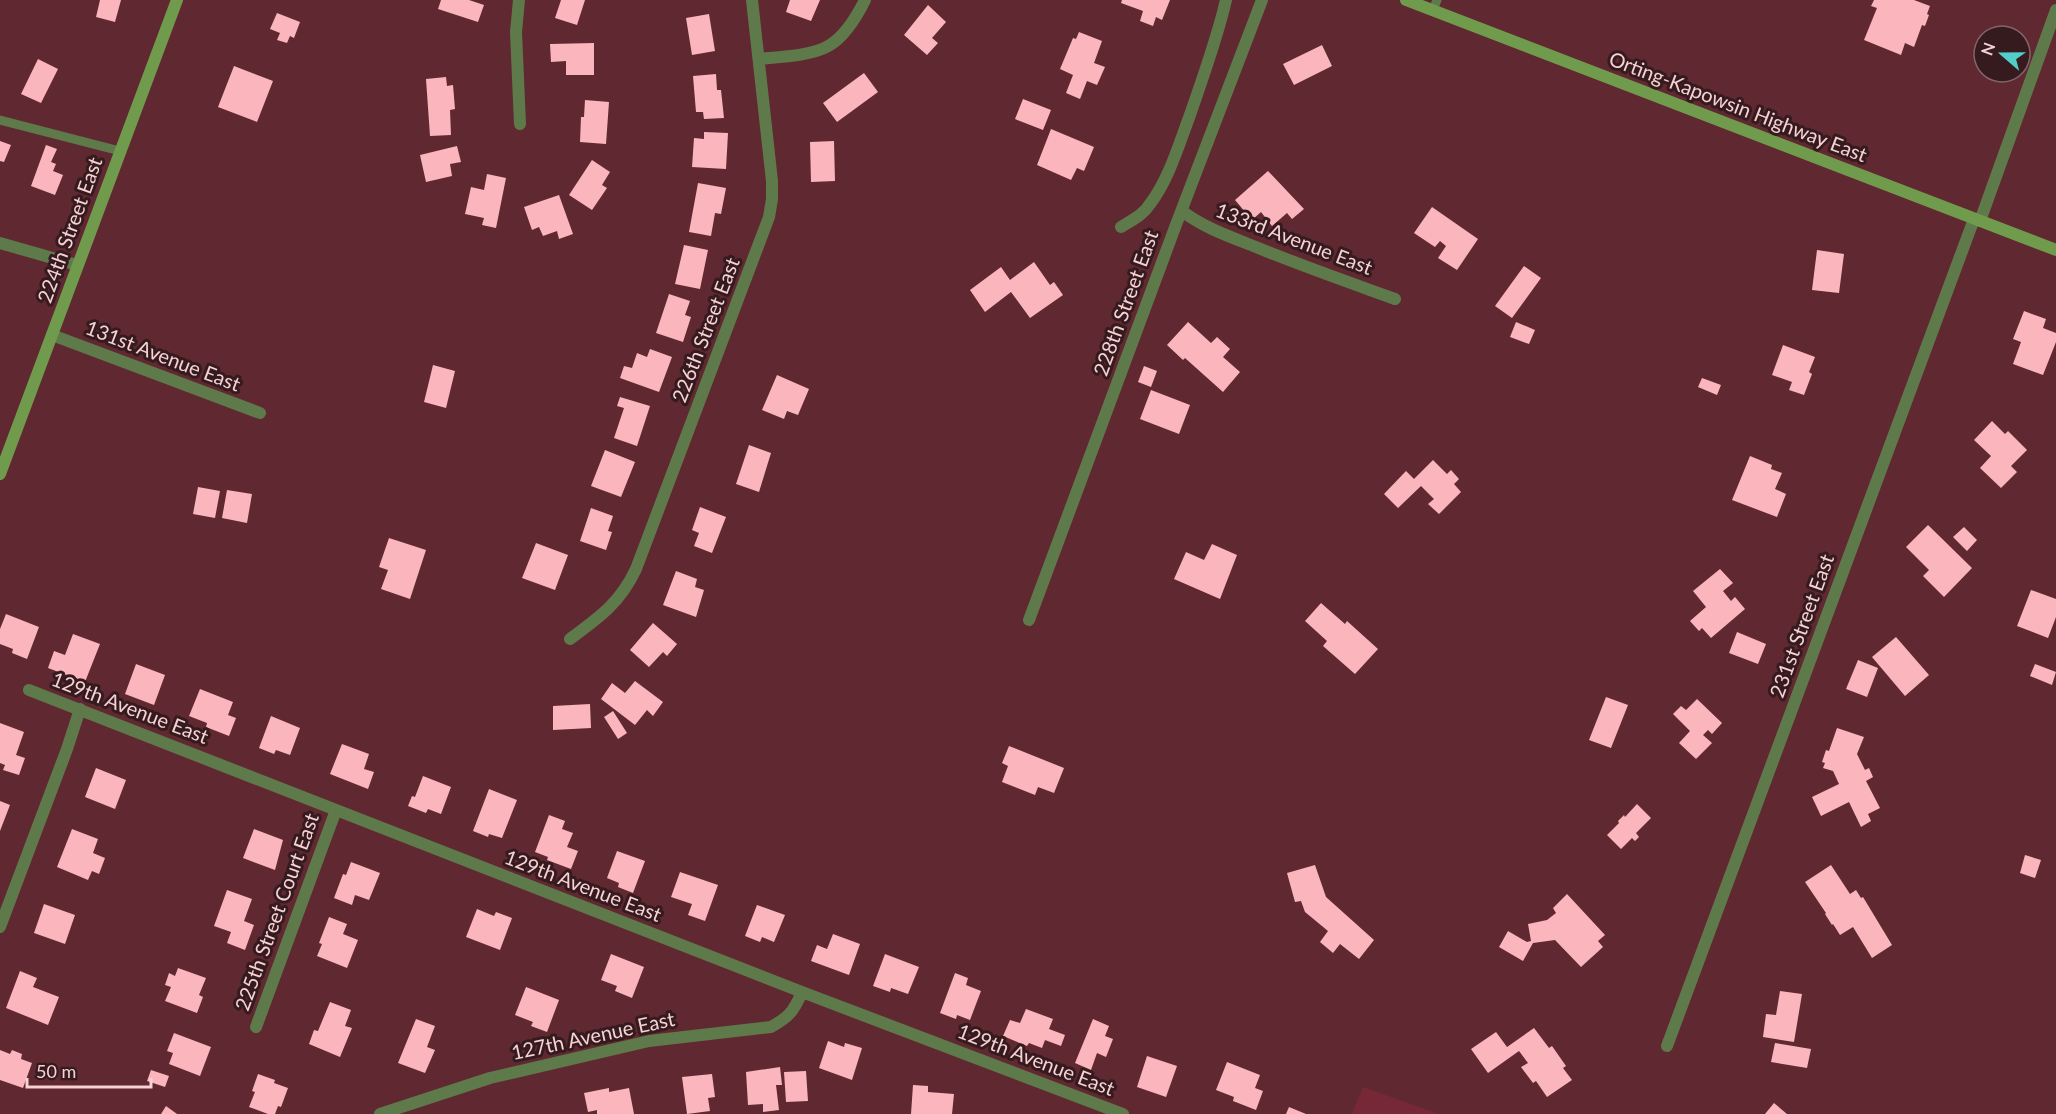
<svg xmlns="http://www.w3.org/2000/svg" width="2056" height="1114" font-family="Lato,sans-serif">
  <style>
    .green { fill: #772837 }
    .building { fill: #fbb6bd }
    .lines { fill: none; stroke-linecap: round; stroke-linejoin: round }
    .service { stroke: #5f7a4a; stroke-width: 9 }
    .minor { stroke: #5f7a4a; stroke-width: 12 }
    .secondary { stroke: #709b4d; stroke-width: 12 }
    .labels { text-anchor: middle; stroke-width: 6; stroke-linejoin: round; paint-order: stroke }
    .street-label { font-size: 20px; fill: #f6d2d5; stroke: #351b1e }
  </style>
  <rect width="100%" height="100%" fill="#602931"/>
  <path class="green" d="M1363,1087L1439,1114H1352Z"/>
  <path class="building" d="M100,0H121L115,22L96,17Z
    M441,0H469L484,5L478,22L438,9Z
    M561,0H585L577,25L555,18Z
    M790,0H820L811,21L786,12Z
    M1122,0H1170L1162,20L1156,17L1153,26L1140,21L1143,11L1121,3Z
    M1874,0H1914L1930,6L1927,14L1929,15L1925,26L1922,25L1914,47L1905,43L1901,55L1864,40L1877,8L1871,6Z
    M928,5L946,22L932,38L938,43L927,55L904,35Z
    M277,13L300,22L294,38L290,36L287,43L277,40L280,33L270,29Z
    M709,14L715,51L692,55L686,18Z
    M1079,32L1102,41L1094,63L1105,67L1097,85L1087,81L1080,99L1066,93L1073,75L1060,69L1073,38L1076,39Z
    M594,43V75H566V61L551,62L550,44Z
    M1322,45L1332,66L1294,85L1283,64Z
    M38,59L58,69L41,103L21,94Z
    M234,66L273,81L257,122L218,107Z
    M864,73L878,92L837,122L823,103Z
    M716,74L717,90H721L724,118L704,119L703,112H696L693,76Z
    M446,77L447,86L453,85L455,109L450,110L451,135L430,136L426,79Z
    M1023,99L1051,110L1043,130L1015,119Z
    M585,100L609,102L606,144L580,142L581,117H584Z
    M1051,129L1094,147L1084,171L1077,168L1071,180L1037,165Z
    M704,132L728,133L726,169L692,167L694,138L704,139Z
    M0,141L11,145L4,162L0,161Z
    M834,141L835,181L811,182L810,142Z
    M46,145L57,149L51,162L56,164L53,171L63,175L55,195L31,186Z
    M457,146L461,162L450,164L452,176L426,182L420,155Z
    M592,160L610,172L602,185L607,188L592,210L569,195Z
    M1268,171L1304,209L1292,219L1287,213L1272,226L1261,212L1252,220L1235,200Z
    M487,174L506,178L496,228L482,225L484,218L465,214L471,187L484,190Z
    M698,183L726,188L721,214L715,213L711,236L689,232Z
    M559,195L573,234L559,239L557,231L543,236L539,227L532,230L524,207Z
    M1432,207L1478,239L1457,270L1438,258L1446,246L1440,241L1435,247L1414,233Z
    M684,245L708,250L700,289L675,284Z
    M1817,250L1844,254L1839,293L1812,290Z
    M1034,262L1050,285L1054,282L1063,295L1030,318L1011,292L985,312L970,290L1001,267L1010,280Z
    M1524,266L1541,278L1512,318L1495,306Z
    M669,294L690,301L685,315L691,317L683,342L656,333Z
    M2024,311L2046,319L2043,328L2056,333V342L2043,375L2013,364L2021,342L2013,339Z
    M1188,322L1211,343L1217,337L1230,349L1223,357L1240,372L1223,392L1185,358L1183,360L1167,345Z
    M1516,322L1535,330L1529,344L1510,337Z
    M1783,345L1815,357L1809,372L1812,374L1804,395L1789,390L1792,382L1772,375Z
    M650,349L672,357L659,392L620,378L624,366L632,368L637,353L647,357Z
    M433,365L455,371L446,408L424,402Z
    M1144,366L1157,371L1151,387L1138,382Z
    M777,375L809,389L798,415L787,411L784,419L762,410Z
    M1702,378L1721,385L1717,395L1698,387Z
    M1151,390L1190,405L1179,434L1140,419Z
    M620,397L650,406L637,446L614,438L624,408L617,406Z
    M1992,421L2005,434L2008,431L2027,450L2011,466L2017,472L2001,488L1980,468L1991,456L1974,440Z
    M749,445L771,453L759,492L736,484Z
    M605,450L635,462L621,497L591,486Z
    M1750,456L1772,465L1771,469L1782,473L1775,489L1786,494L1777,517L1732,500Z
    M1433,460L1447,474L1451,470L1459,479L1454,484L1461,492L1439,514L1428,504L1434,499L1421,486L1398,508L1384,494L1406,471L1414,479Z
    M198,487L220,491L215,518L193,514Z
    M227,490L252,494L247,523L222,518Z
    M700,507L726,517L712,553L694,546L699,533L692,530Z
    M591,508L613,516L608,531L612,532L606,550L580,541Z
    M1928,525L1972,568L1944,597L1923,576L1929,570L1906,547Z
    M1964,527L1977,540L1967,551L1953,537Z
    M389,538L426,550L410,599L381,589L388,570L379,567Z
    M536,543L568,555L555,590L522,578Z
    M1212,544L1237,555L1220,599L1174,579L1186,552L1204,560Z
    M1720,569L1733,583L1723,591L1731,601L1735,597L1745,609L1711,638L1702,628L1699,631L1690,621L1706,607L1693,591Z
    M676,571L697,579L695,587L704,590L696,617L663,605Z
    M2031,590L2056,599V617L2048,638L2017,626Z
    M1321,603L1345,624L1347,621L1378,649L1355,674L1323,646L1327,641L1305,621Z
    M6,614L39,627L27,659L12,653L13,649L0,644V629Z
    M653,623L677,644L667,656L663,652L649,667L630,650Z
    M1737,632L1766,644L1758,664L1729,653Z
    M73,634L100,644L85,682L48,668L54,651L65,655Z
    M1896,637L1929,675L1905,696L1872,657Z
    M1858,660L1878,668L1867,697L1846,689Z
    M136,664L165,675L154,705L125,694Z
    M2035,664L2056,672L2052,685L2030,676Z
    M635,681L663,702L653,716L647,710L635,725L601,699L612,683L625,693Z
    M200,689L233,702L228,715L236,718L229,736L206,727L207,723L189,716Z
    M1606,697L1628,705L1611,748L1589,740Z
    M1697,699L1722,723L1712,734L1708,730L1703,735L1712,743L1696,759L1679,743L1690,731L1673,714L1681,706L1686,710Z
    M590,704L591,728L553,730V706Z
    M613,711L627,733L618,739L604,717Z
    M271,716L300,728L290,755L276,750L274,754L259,748Z
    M0,723L24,732L16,755L25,758L19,775L3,770L5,765L0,763Z
    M1837,728L1864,737L1857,754L1865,770L1869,768L1873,777L1866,781L1880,808L1868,814L1871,821L1861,827L1849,802L1821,816L1812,797L1839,784L1833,771L1823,768L1825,763L1822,762L1826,750L1829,751Z
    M342,744L369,754L364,769L374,772L368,789L330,774Z
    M1009,746L1064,768L1054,793L1038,787L1035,795L1002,782L1008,766L1002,763Z
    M96,768L126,780L115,809L85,797Z
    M423,776L451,787L441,814L428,809L426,813L408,806L412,796L415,797Z
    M489,789L517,800L502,838L489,834L488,837L473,831Z
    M0,801L10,805L0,831Z
    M1637,804L1651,818L1636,833L1639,837L1635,841L1632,838L1621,849L1607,835L1619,823L1618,821L1624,815L1625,817Z
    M549,815L565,821L562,829L573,833L567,847L578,851L571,869L547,860L548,857L535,852Z
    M72,829L98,839L93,853L105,858L99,874L92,871L88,880L57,867Z
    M254,829L283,840L275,870L243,858Z
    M617,851L645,861L633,893L618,887L619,883L607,878Z
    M2025,855L2041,860L2035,878L2020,873Z
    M351,862L380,873L369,900L355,895L352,905L334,898L343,874L346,875Z
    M1315,865L1326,897L1374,940L1359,959L1340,944L1333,953L1320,942L1328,931L1305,912L1301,901L1295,902L1287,873Z
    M1831,865L1850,894L1856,890L1861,898L1863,897L1892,945L1872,958L1853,927L1840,935L1833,924L1832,925L1825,914L1826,913L1805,882Z
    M680,872L718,885L705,921L688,915L692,904L671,897Z
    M227,890L252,899L244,921L254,925L245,950L227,943L231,932L214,926Z
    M1567,894L1605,935L1598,941L1603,947L1581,967L1555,940L1533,943L1523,961L1499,947L1508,931L1527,942L1531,941L1528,924L1547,920L1556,913L1553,908Z
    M44,904L75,915L65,944L34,933Z
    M757,905L785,915L774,942L762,937L760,942L745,936Z
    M477,909L494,916L496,912L512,918L500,950L466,937Z
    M329,917L347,924L343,934L358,940L347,968L317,956L322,944L319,943Z
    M833,934L860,944L849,975L811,961L817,945L827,949Z
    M611,954L644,967L632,998L615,991L617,986L601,980Z
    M885,954L919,967L908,994L891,988L890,992L873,986Z
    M178,968L206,978L199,995L203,997L197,1013L165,1001L171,987L165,985L169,973L175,976Z
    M20,971L37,978L33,987L59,997L48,1025L6,1008Z
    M955,973L968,978L966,985L981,991L970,1020L957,1015L956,1019L940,1013Z
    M526,987L559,1000L547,1032L531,1026L533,1022L515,1015Z
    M1780,991L1802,994L1794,1042L1763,1037L1766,1014L1776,1015Z
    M330,1002L351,1010L345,1026L352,1028L340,1057L309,1044L314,1030L318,1031Z
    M1026,1009L1053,1019L1049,1029L1065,1035L1061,1046L1045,1040L1042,1048L1029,1043L1027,1046L1003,1036L1010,1020L1020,1023Z
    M416,1019L435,1026L427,1047L435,1050L425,1073L398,1063Z
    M1093,1019L1109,1026L1105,1036L1113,1039L1106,1057L1097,1053L1091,1070L1075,1063Z
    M1534,1028L1549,1048L1552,1046L1566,1066L1563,1068L1572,1080L1547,1097L1536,1081L1533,1083L1521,1067L1528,1063L1519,1051L1488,1073L1471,1049L1496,1032L1507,1047Z
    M174,1033L211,1047L200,1076L169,1064L173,1053L167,1051Z
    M828,1041L844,1047L845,1043L862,1048L852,1080L819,1068Z
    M1775,1043L1811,1049L1807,1068L1771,1062Z
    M0,1050L10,1054L12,1050L22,1054L21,1059L32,1063L23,1088L0,1080Z
    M1147,1056L1177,1066L1166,1097L1137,1087Z
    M1227,1062L1260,1075L1255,1088L1263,1091L1256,1110L1233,1101L1234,1097L1216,1090Z
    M780,1067L782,1085H776L779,1110L763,1112V1104L748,1105L746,1072Z
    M151,1070L169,1076L165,1087L147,1081Z
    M806,1071L808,1101L786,1102L784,1072Z
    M258,1074L275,1080L274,1083L288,1088L281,1107L278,1106L275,1114H268L249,1107L255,1092L252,1091Z
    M712,1074L715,1097L708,1098L710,1111L687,1114L682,1077Z
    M913,1085L928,1086V1092L954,1094L952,1114H911Z
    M609,1088V1092L629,1088L634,1114H597V1110L588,1112L584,1093Z
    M1774,1103L1787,1114H1765Z
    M166,1106L177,1114H161Z
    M1289,1107L1306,1114H1286Z"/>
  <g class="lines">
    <path class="service" d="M1433,10L1437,0
      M0,120L120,151"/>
    <path class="minor" d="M519,0L516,32L520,124
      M759,59C779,57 813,56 830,45C846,35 857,16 865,0
      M1182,211C1204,228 1231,237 1256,247C1302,266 1348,282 1395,299
      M1980,221L2056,10
      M1121,227C1132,220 1143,215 1150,204C1169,179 1179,144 1190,115C1203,77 1217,39 1226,0
      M0,243L77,265
      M52,335L260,413
      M1029,620L1177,222L1262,0
      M570,639C600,617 620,603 636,569L769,217L772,199V181L752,0
      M29,690L802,992L1123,1114
      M0,927L67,749L80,709
      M256,1027L336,810
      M1667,1046L1974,219
      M380,1114L490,1078L649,1041L771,1027C789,1017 794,1011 802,992"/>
    <path class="secondary" d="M1406,0L2056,250
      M0,474L177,0"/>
  </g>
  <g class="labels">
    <g class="street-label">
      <text transform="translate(1738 107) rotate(21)" y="7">Orting-Kapowsin Highway East</text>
      <text transform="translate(70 230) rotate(-70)" y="7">224th Street East</text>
      <text transform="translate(1294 239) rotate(21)" y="7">133rd Avenue East</text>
      <text transform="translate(1126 303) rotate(-70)" y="7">228th Street East</text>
      <text transform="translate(706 330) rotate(-69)" y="7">226th Street East</text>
      <text transform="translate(163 356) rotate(21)" y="7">131st Avenue East</text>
      <text transform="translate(1802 626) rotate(-70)" y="7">231st Street East</text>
      <text transform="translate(130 708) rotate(21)" y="7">129th Avenue East</text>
      <text transform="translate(583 886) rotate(21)" y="7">129th Avenue East</text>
      <text transform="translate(277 912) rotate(-70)" y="7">225th Street Court East</text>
      <text transform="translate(593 1036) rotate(-12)" y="7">127th Avenue East</text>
      <text transform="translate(1036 1060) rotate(21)" y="7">129th Avenue East</text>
    </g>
  </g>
  <g transform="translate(2002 54) rotate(290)"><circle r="28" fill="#351b1e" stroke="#826467" stroke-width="1.5"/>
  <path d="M0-4.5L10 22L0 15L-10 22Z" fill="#53cdc9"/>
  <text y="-9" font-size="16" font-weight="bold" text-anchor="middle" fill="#f6d2d5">N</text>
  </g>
  <path d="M27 1078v9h124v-9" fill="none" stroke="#f6d2d5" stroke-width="3"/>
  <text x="36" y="1078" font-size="18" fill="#f6d2d5" stroke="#351b1e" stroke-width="4.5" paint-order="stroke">50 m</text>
</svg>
